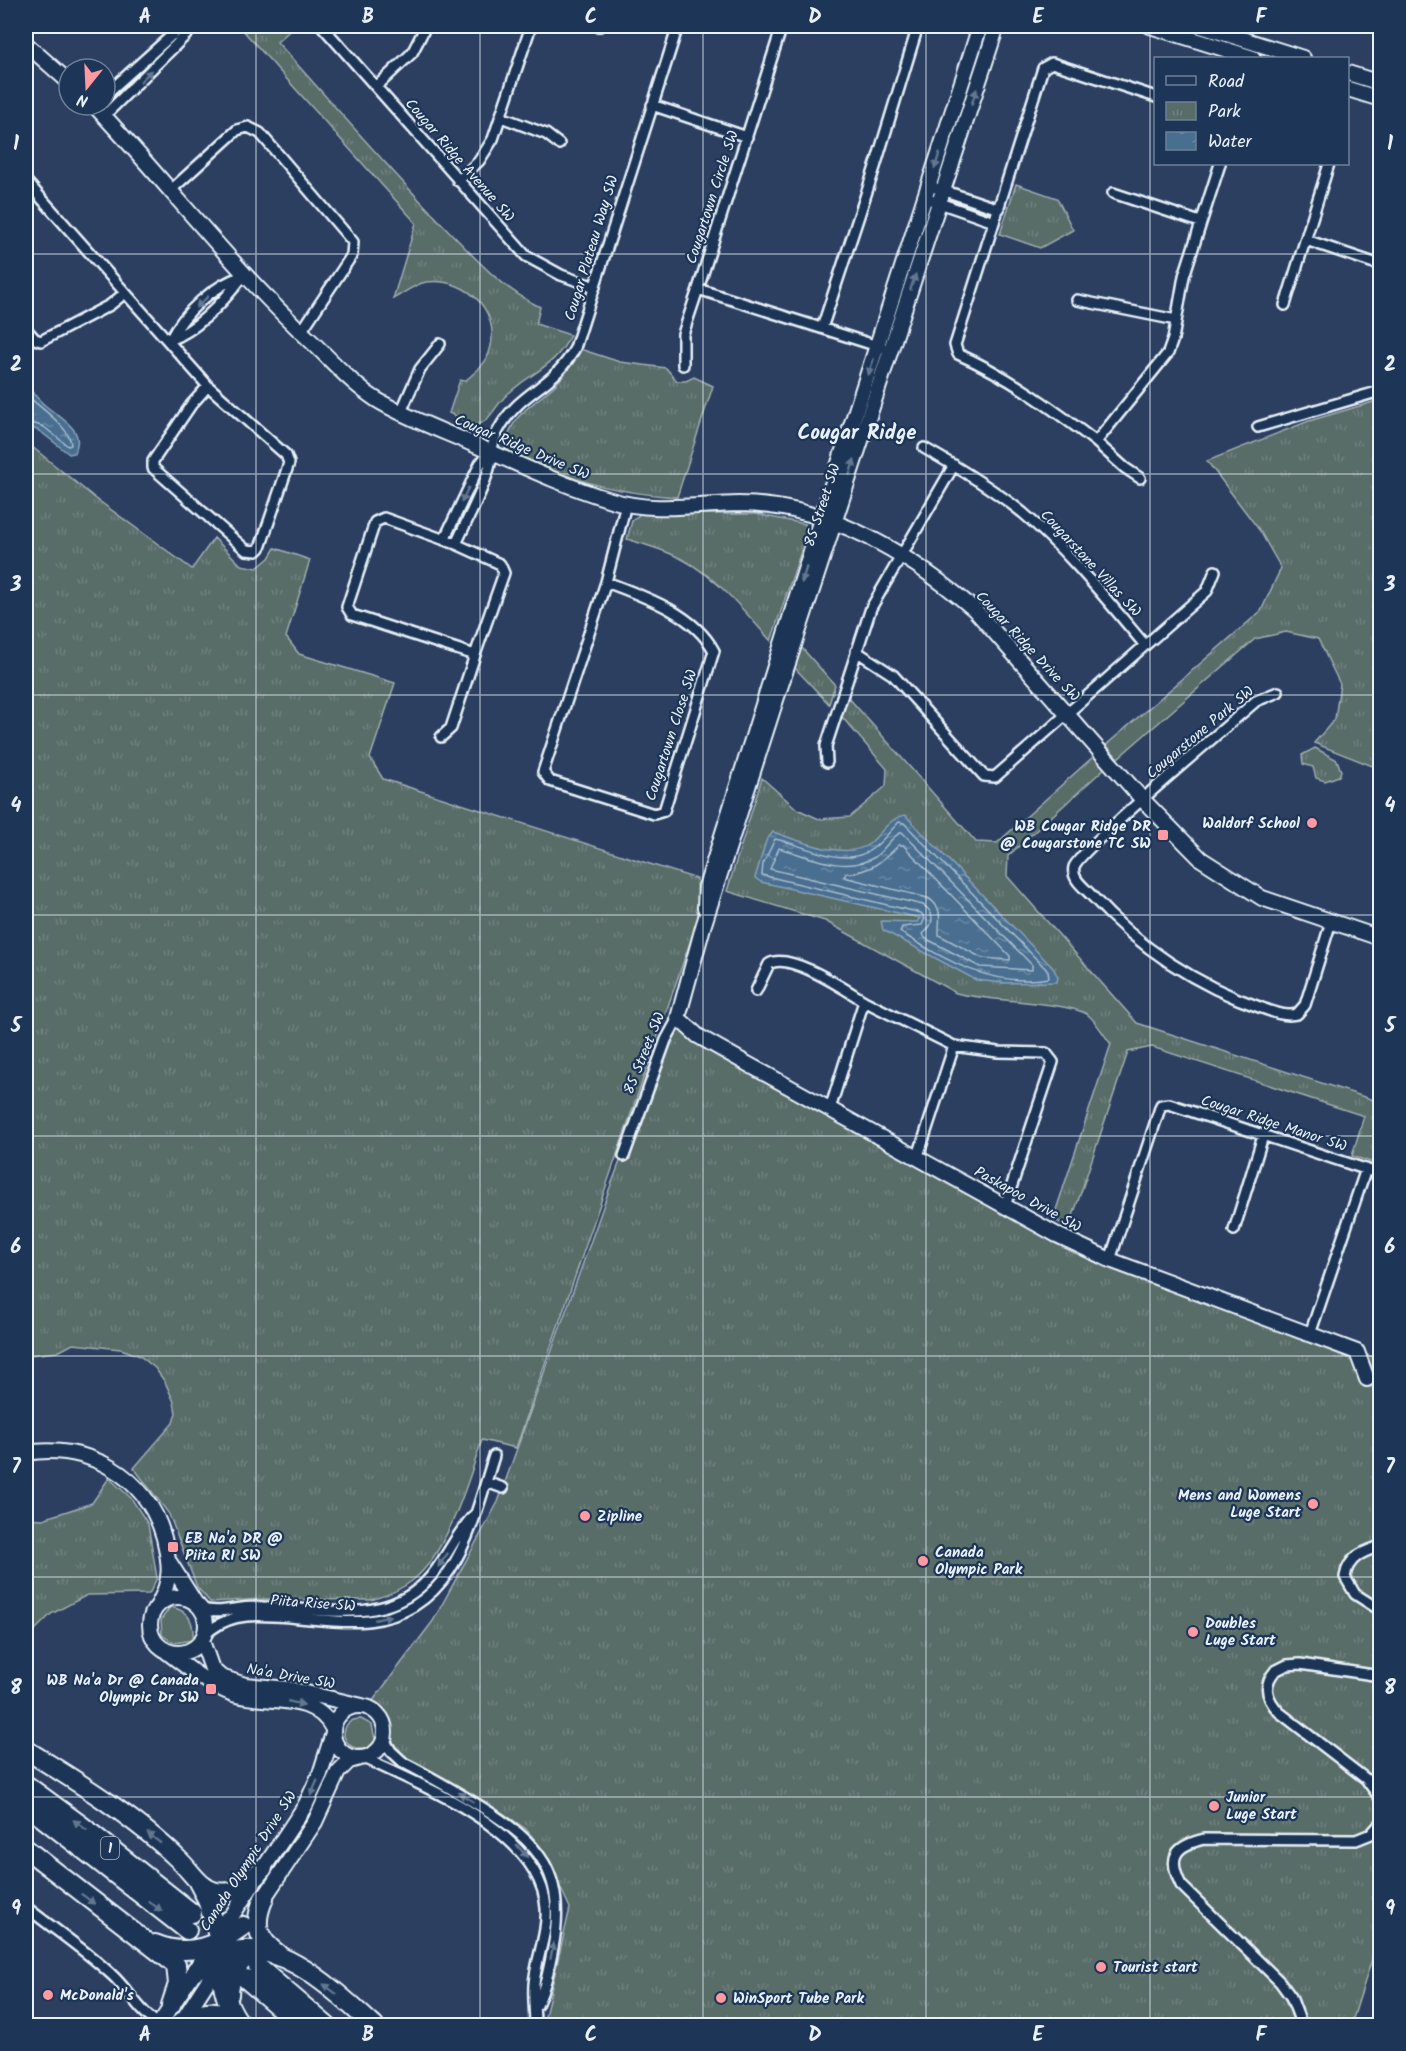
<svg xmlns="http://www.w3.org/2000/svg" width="1406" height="2051" font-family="Kalam,sans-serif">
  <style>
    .grass { fill: #586c68; stroke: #a0aeb0; stroke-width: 1.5 }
    .park { fill: url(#park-tufts); stroke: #a0aeb0; stroke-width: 1.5 }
    .water { fill: url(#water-ripples); stroke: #88a2ba; stroke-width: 1.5 }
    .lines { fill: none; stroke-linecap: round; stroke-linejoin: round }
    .shore { stroke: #a8bdce; stroke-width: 1.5 }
    .highway-tunnel { stroke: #485a78; stroke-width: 18; stroke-dasharray: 18 9; stroke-linecap: butt }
    .street-casing { stroke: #e8f1f8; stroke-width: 14 }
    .secondary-casing { stroke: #e8f1f8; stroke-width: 18 }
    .highway-casing { stroke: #e8f1f8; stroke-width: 22 }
    .street { stroke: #1d3557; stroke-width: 9 }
    .secondary { stroke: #1d3557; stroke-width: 14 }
    .highway { stroke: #1d3557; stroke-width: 18 }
    .oneway { fill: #64778f }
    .grid { fill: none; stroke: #e8f1f8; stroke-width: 1.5; stroke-opacity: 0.55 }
    .poi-dot { fill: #ff9aa2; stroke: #1d3557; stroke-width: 2 }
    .labels { text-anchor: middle; stroke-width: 4.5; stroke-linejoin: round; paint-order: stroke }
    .shield { fill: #1d3557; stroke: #abb9c8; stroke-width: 1.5 }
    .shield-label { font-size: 14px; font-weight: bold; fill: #e8f1f8 }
    .street-label { font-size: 15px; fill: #e8f1f8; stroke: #1d3557 }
    .poi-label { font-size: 15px; font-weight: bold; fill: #e8f1f8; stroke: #1d3557; text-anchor: start }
    .district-label { font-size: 21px; font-weight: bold; fill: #e8f1f8; stroke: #1d3557 }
    .neatline { fill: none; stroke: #e8f1f8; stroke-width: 2 }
    .grid-label { font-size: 20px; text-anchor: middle; font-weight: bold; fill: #e8f1f8 }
  </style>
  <defs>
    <pattern id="park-tufts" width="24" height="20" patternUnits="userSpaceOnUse" patternTransform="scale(1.5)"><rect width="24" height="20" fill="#586c68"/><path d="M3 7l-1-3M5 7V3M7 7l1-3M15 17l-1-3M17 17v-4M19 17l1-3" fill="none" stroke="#70817e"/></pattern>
    <pattern id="water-ripples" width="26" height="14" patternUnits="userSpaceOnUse" patternTransform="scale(1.5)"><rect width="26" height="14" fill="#486e90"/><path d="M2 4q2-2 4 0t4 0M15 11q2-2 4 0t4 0" fill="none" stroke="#6b8aa6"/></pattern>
  </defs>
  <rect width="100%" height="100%" fill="#2c3f61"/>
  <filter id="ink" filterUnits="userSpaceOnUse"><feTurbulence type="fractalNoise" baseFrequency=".0167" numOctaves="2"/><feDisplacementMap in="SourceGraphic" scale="12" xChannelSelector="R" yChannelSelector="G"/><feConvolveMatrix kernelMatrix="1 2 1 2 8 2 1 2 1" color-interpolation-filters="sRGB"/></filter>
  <g filter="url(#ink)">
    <path class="grass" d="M170,1607C190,1610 194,1623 193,1640L174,1643L162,1635L161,1620Z
      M361,1719L372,1725L376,1744C364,1752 349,1751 344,1736C344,1725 350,1719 361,1719Z"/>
    <path class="park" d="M239,26H295L277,42C333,104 388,168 446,228C475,258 502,289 540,307L536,324L570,335C557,368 523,375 502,400C493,410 489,422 476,425L449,413L460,380L465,381C472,375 483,366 487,358C506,316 469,276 426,282C415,284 402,294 393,299L416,223Z
      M1016,184L1057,198L1073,230L1040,248L1000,234Z
      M580,349L620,362L666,368L677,381H686L694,377L713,386L677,497C607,492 572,480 508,452L505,447C512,412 532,407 556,384C566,374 574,362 580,349Z
      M1380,400V769L1314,743L1335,719L1340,684L1318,639L1286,632L1255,639L1118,758L1106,745L1261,611L1281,568L1260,531L1207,461L1309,421Z
      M26,442L95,498L192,569L214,538L241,565L257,568L269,558L275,548L310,560L286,637L299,654L395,683L370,758L383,779L697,879L698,919L516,1448L482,1440C468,1481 448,1552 413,1580C401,1590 385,1596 371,1600L263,1599L210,1602L197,1587L169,1514L134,1468L173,1423L176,1413L174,1402L165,1382L155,1368L140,1356L121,1349L73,1344L58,1352L30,1355L26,1360Z
      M640,514H755L805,524L808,530L771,641C742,609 713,571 671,554C657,548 642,544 627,539L632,521Z
      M801,647L835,685L829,704L794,667Z
      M848,697L976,842L997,843L1094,756L1105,768L1008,856L1007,876L1137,1023L1380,1102V1165L1352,1156L1364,1116L1152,1047L1128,1052L1069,1228L1053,1219L1111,1044C1104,1036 1097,1022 1088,1015C1071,1002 984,1001 956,993L825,921L727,891L762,778L797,809L819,819L850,817L886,786L887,769L842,717Z
      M1315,748L1337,760L1341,771L1339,776L1325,781L1316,778L1313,767L1303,764L1302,755Z
      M672,1026L1057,1235L1357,1352L1380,1359V1934L1351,2025H543L570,1908L543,1850L526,1829L504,1814L404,1758L391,1739L387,1715L372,1702L433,1621L498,1502L609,1190Z
      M109,1478L131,1498L148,1524L157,1578L149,1594L87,1595L51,1614L26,1639V1518L43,1519L92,1503Z"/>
    <path class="water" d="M26,385C33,392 38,400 46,406C61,419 87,430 74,453L69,454L41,432L26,425Z
      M905,815L1053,968L1058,977L1057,982L1003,983L976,980L883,930L881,921L917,922L920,918L761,882L755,878L766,841L773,832C797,840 846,861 869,844C881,834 889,818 905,815Z"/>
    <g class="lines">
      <path class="shore" d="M26,394C38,407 71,427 71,445L68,446L44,427L26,421
        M899,822L904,823L1048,971L1049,978C992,988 947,961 900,932L902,927L922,925L925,918L921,913L762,875L763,864L775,839C803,844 844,870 872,849C882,842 890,831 899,822Z
        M902,832L1032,965V970L980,967L925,938L923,934C934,925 936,913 923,905L770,869L779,848C808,856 845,875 875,857C885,850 891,836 902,832Z
        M899,845H903L1010,956V960L982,958L939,935C938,920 945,909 928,898L844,877L846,873C869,873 883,861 899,845Z"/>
      <path class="highway-tunnel" d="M192,1913L224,1939"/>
      <defs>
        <path id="street" d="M164,26L173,35
          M322,26L526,256L561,275L595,287
          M598,26H600
          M782,26L698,289L890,350
          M376,87L412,53L426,26
          M105,95L182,26
          M1156,97L1052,63L1043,68L955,345L958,354C1008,376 1052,408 1096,442L1168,353L1173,339L1184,276L1220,164
          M652,105L747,137
          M104,116L195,26
          M501,117L546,134L559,144
          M26,181L208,386L286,455L289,463L260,548L257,551L246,550L153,468V461L191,405L208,386
          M458,181L479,161L493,139L531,26
          M930,186L999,209
          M171,190L237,130L248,127L260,133L353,242L352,255L301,332
          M1113,193L1200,222
          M925,198L994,222
          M1306,240L1380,265
          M1077,300L1176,320
          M1285,305L1329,164
          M822,328L875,167L918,26
          M26,329L35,339L41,341L110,305L125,293
          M170,340C184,312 214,285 243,276
          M170,340C199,329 225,300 243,276
          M683,365V334L698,289
          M401,412L420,369L440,344
          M1258,427L1380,391
          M1096,442L1125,468L1140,478
          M924,448C959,468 992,488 1023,513C1068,551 1106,599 1144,644
          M384,518L456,544L500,564L504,573L475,655L352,615L347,607L375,522Z
          M444,540L480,464L490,452
          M456,544C467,520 480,497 488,472C494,454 489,443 502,424C522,391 555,386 575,348L678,26
          M606,582C643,596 694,613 714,651L664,811L654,814L550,781L543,772L606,582L626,504
          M856,651L893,675L984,776L995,777L1207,591L1215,571
          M1278,692L1256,701C1232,722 1078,851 1074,867C1071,879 1085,888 1092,896C1138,947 1197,986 1262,1008C1273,1012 1285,1017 1297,1014L1305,1005L1331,922
          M441,737L451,728L475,655
          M827,762L826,746L871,608L954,465
          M756,991L769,964C789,951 846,990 864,1001
          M830,1109L864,1001L954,1046L998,1052L1046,1053L1053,1062L1005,1206
          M624,1156L666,1040L678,1018
          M918,1156L954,1046
          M1234,1230L1263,1136
          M1110,1260L1161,1105L1169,1104L1380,1174
          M1310,1334L1366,1169
          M486,1482L503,1488
          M1380,1546C1363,1552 1348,1557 1345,1577L1355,1594L1380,1610
          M200,1608C218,1615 235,1607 254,1607C308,1605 372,1627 418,1589C444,1568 453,1535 476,1513
          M205,1635C224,1616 247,1614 272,1616C303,1617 337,1624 368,1621C455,1612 472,1525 494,1456
          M1380,1676L1300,1664L1287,1665L1275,1671C1262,1686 1267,1699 1279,1712L1366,1779L1380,1798
          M385,1741L391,1751L404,1763C430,1776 455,1791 480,1806C540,1843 567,1874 553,1948C549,1968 546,1986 537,2005
          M364,1758C424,1787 541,1831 546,1908C548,1934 536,1958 534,1984C533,1998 535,2012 535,2026
          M26,1907C54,1929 84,1949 111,1974C128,1989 140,2013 159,2024
          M1302,2026L1291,1997L1280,1982L1181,1885C1167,1857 1175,1846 1204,1839L1356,1840L1371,1834L1380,1824"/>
        <path id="secondary" d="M997,26L773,709L703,927L678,1018L698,1036L744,1062L1057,1235L1110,1260L1357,1352L1367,1379
          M1150,26L1253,58
          M1201,26L1303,58
          M26,44L69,82
          M1348,73L1380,83
          M1348,89L1380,99
          M94,105C168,184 234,270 313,343C333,362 353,385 377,400C405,417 438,429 468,442C516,463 561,485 611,500C651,513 697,505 738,504C827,504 910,554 975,610L1143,800L1201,859L1262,898L1380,938
          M705,908L706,887L821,519L980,26
          M26,1453C87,1443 147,1475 164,1538C170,1564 172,1579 159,1603
          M170,1563L196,1604
          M150 1625a28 28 0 1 1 56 0a28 28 0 1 1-56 0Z
          M202,1641L212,1669L221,1677L245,1685L289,1689L362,1706
          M167,1652C188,1668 209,1685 233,1694C267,1705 314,1691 333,1729
          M333 1732a26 26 0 1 1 52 0a26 26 0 1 1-52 0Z
          M260,1904L315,1822L338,1772L349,1761L360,1758
          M225,1926L305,1806L320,1774L333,1733
          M182,2021L222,1959
          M158,2026L201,1962"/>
        <path id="highway" d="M26,1750C78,1782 135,1817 179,1860C191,1871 200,1889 217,1892C238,1896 250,1881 263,1868
          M26,1785L82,1826L192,1913
          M26,1805L187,1930
          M26,1849L176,1965L178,1984L171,2005
          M198,1882L207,1899L220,1943
          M264,1898C253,1923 256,1938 278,1954
          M229,1920C217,1956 217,1995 242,2026
          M155,1944C189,1958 216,1946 243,1926
          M258,1967L327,2026
          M196,1970C203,1965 211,1959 219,1956C275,1930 336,1992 374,2026
          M246,1979L301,2026
          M229,1995C229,1976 240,1954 261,1953
          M180,2023C201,2008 218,2008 238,2022"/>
      </defs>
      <use href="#street" class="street-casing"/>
      <use href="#secondary" class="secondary-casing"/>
      <use href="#highway" class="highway-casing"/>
      <use href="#street" class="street"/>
      <use href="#secondary" class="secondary"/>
      <use href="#highway" class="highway"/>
    </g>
    <defs><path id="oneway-solid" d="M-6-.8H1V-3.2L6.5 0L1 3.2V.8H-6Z" transform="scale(1.5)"/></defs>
    <g class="oneway">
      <use href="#oneway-solid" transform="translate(146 76) rotate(-44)"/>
      <use href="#oneway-solid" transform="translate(974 97) rotate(-72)"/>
      <use href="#oneway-solid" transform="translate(937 161) rotate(107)"/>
      <use href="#oneway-solid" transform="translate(913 282) rotate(-71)"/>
      <use href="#oneway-solid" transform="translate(202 302) rotate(137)"/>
      <use href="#oneway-solid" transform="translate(871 367) rotate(108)"/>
      <use href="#oneway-solid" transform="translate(852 467) rotate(-72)"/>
      <use href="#oneway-solid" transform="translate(465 495) rotate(115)"/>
      <use href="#oneway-solid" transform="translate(804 575) rotate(107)"/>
      <use href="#oneway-solid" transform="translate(443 1560) rotate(125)"/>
      <use href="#oneway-solid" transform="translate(383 1618) rotate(-13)"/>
      <use href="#oneway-solid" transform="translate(296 1703) rotate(13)"/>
      <use href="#oneway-solid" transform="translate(314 1788) rotate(114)"/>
      <use href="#oneway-solid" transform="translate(466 1797) rotate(-148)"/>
      <use href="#oneway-solid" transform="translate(80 1825) rotate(-143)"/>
      <use href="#oneway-solid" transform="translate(154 1838) rotate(-142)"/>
      <use href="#oneway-solid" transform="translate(522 1851) rotate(49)"/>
      <use href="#oneway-solid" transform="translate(88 1899) rotate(37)"/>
      <use href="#oneway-solid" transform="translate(155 1906) rotate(37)"/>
      <use href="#oneway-solid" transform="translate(552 1951) rotate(-79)"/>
      <use href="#oneway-solid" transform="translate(330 1989) rotate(-143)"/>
    </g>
  </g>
  <path class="grid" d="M256,26V2026M480,26V2026M703,26V2026M926,26V2026M1150,26V2026M26,254H1380M26,474H1380M26,695H1380M26,915H1380M26,1136H1380M26,1356H1380M26,1577H1380M26,1797H1380"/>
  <g class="poi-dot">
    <circle cx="1312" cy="823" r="6"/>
    <rect x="1157" y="829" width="12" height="12" rx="3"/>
    <circle cx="1313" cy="1504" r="6"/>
    <circle cx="585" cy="1516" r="6"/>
    <rect x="167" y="1541" width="12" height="12" rx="3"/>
    <circle cx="923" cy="1561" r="6"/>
    <circle cx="1193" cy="1632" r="6"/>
    <rect x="205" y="1683" width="12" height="12" rx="3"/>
    <circle cx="1214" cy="1806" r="6"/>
    <circle cx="1101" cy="1967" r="6"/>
    <circle cx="48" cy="1995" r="6"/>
    <circle cx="721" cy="1998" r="6"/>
  </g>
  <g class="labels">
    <rect class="shield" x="101" y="1837" width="18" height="22" rx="4.5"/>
    <g class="shield-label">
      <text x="110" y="1853">1</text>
    </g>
    <g class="street-label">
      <text transform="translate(460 160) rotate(49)" y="5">Cougar Ridge Avenue SW</text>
      <text transform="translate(712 197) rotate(-72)" y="5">Cougartown Circle SW</text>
      <text transform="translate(591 248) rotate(-73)" y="5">Cougar Plateau Way SW</text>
      <text transform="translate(522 447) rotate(23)" y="5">Cougar Ridge Drive SW</text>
      <text transform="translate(822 505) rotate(-72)" y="5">85 Street SW</text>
      <text transform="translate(1091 563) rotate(47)" y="5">Cougarstone Villas SW</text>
      <text transform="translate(1028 646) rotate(47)" y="5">Cougar Ridge Drive SW</text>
      <text transform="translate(1200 732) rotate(-40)" y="5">Cougarstone Park SW</text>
      <text transform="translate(671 735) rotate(-72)" y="5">Cougartown Close SW</text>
      <text transform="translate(644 1053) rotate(-68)" y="5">85 Street SW</text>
      <text transform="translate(1274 1123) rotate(18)" y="5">Cougar Ridge Manor SW</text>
      <text transform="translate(1028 1199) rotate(29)" y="5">Paskapoo Drive SW</text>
      <text transform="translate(313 1603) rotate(4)" y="5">Piita Rise SW</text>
      <text transform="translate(291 1676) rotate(10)" y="5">Na'a Drive SW</text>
      <text transform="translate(248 1861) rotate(-57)" y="5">Canada Olympic Drive SW</text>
    </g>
    <g class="poi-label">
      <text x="1300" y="828" text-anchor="end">Waldorf School</text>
      <text x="1151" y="831" text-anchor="end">WB Cougar Ridge DR<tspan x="1151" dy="17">@ Cougarstone TC SW</tspan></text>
      <text x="1301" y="1500" text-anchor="end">Mens and Womens<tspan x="1301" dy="17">Luge Start</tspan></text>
      <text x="597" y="1521">Zipline</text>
      <text x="185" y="1543">EB Na'a DR @<tspan x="185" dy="17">Piita RI SW</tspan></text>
      <text x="935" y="1557">Canada<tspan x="935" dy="17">Olympic Park</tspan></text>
      <text x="1205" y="1628">Doubles<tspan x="1205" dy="17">Luge Start</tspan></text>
      <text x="199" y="1685" text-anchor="end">WB Na'a Dr @ Canada<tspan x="199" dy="17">Olympic Dr SW</tspan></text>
      <text x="1226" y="1802">Junior<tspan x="1226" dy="17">Luge Start</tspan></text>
      <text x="1113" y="1972">Tourist start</text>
      <text x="60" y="2000">McDonald's</text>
      <text x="733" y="2003">WinSport Tube Park</text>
    </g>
    <g class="district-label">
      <text x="857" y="439">Cougar Ridge</text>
    </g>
  </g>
  <rect width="1406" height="2051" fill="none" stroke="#1d3557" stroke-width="66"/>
  <rect x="1154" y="57" width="195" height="108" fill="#1d3557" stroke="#6e8097" stroke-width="1.5"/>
  <rect x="1166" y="76" width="30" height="9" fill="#1d3557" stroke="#6e8097" stroke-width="1.5"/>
  <text x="1208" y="87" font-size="18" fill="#e8f1f8">Road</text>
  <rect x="1166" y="102" width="30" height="18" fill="url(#park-tufts)" stroke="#6e8097" stroke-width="1.5"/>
  <text x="1208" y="117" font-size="18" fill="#e8f1f8">Park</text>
  <rect x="1166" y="132" width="30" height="18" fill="url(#water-ripples)" stroke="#6e8097" stroke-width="1.5"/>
  <text x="1208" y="147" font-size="18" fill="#e8f1f8">Water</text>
  <g transform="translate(87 87) rotate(198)"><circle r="28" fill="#1d3557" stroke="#6e8097" stroke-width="1.5"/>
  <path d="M0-4.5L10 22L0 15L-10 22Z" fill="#ff9aa2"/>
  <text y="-9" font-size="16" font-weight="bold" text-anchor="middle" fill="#e8f1f8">N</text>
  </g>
  <rect x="33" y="33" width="1340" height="1985" class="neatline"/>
  <g class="grid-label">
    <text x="145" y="23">A</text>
    <text x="368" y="23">B</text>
    <text x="591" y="23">C</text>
    <text x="815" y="23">D</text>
    <text x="1038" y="23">E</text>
    <text x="1261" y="23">F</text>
    <text x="16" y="150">1</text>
    <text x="1390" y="150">1</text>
    <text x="16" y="371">2</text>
    <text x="1390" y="371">2</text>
    <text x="16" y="591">3</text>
    <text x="1390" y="591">3</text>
    <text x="16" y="812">4</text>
    <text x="1390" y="812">4</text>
    <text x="16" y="1032">5</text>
    <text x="1390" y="1032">5</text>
    <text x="16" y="1253">6</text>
    <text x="1390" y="1253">6</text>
    <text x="16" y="1473">7</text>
    <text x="1390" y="1473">7</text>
    <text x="16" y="1694">8</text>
    <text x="1390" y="1694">8</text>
    <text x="16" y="1915">9</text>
    <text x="1390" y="1915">9</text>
    <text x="145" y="2041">A</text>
    <text x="368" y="2041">B</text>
    <text x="591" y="2041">C</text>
    <text x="815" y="2041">D</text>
    <text x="1038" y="2041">E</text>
    <text x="1261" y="2041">F</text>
  </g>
</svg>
